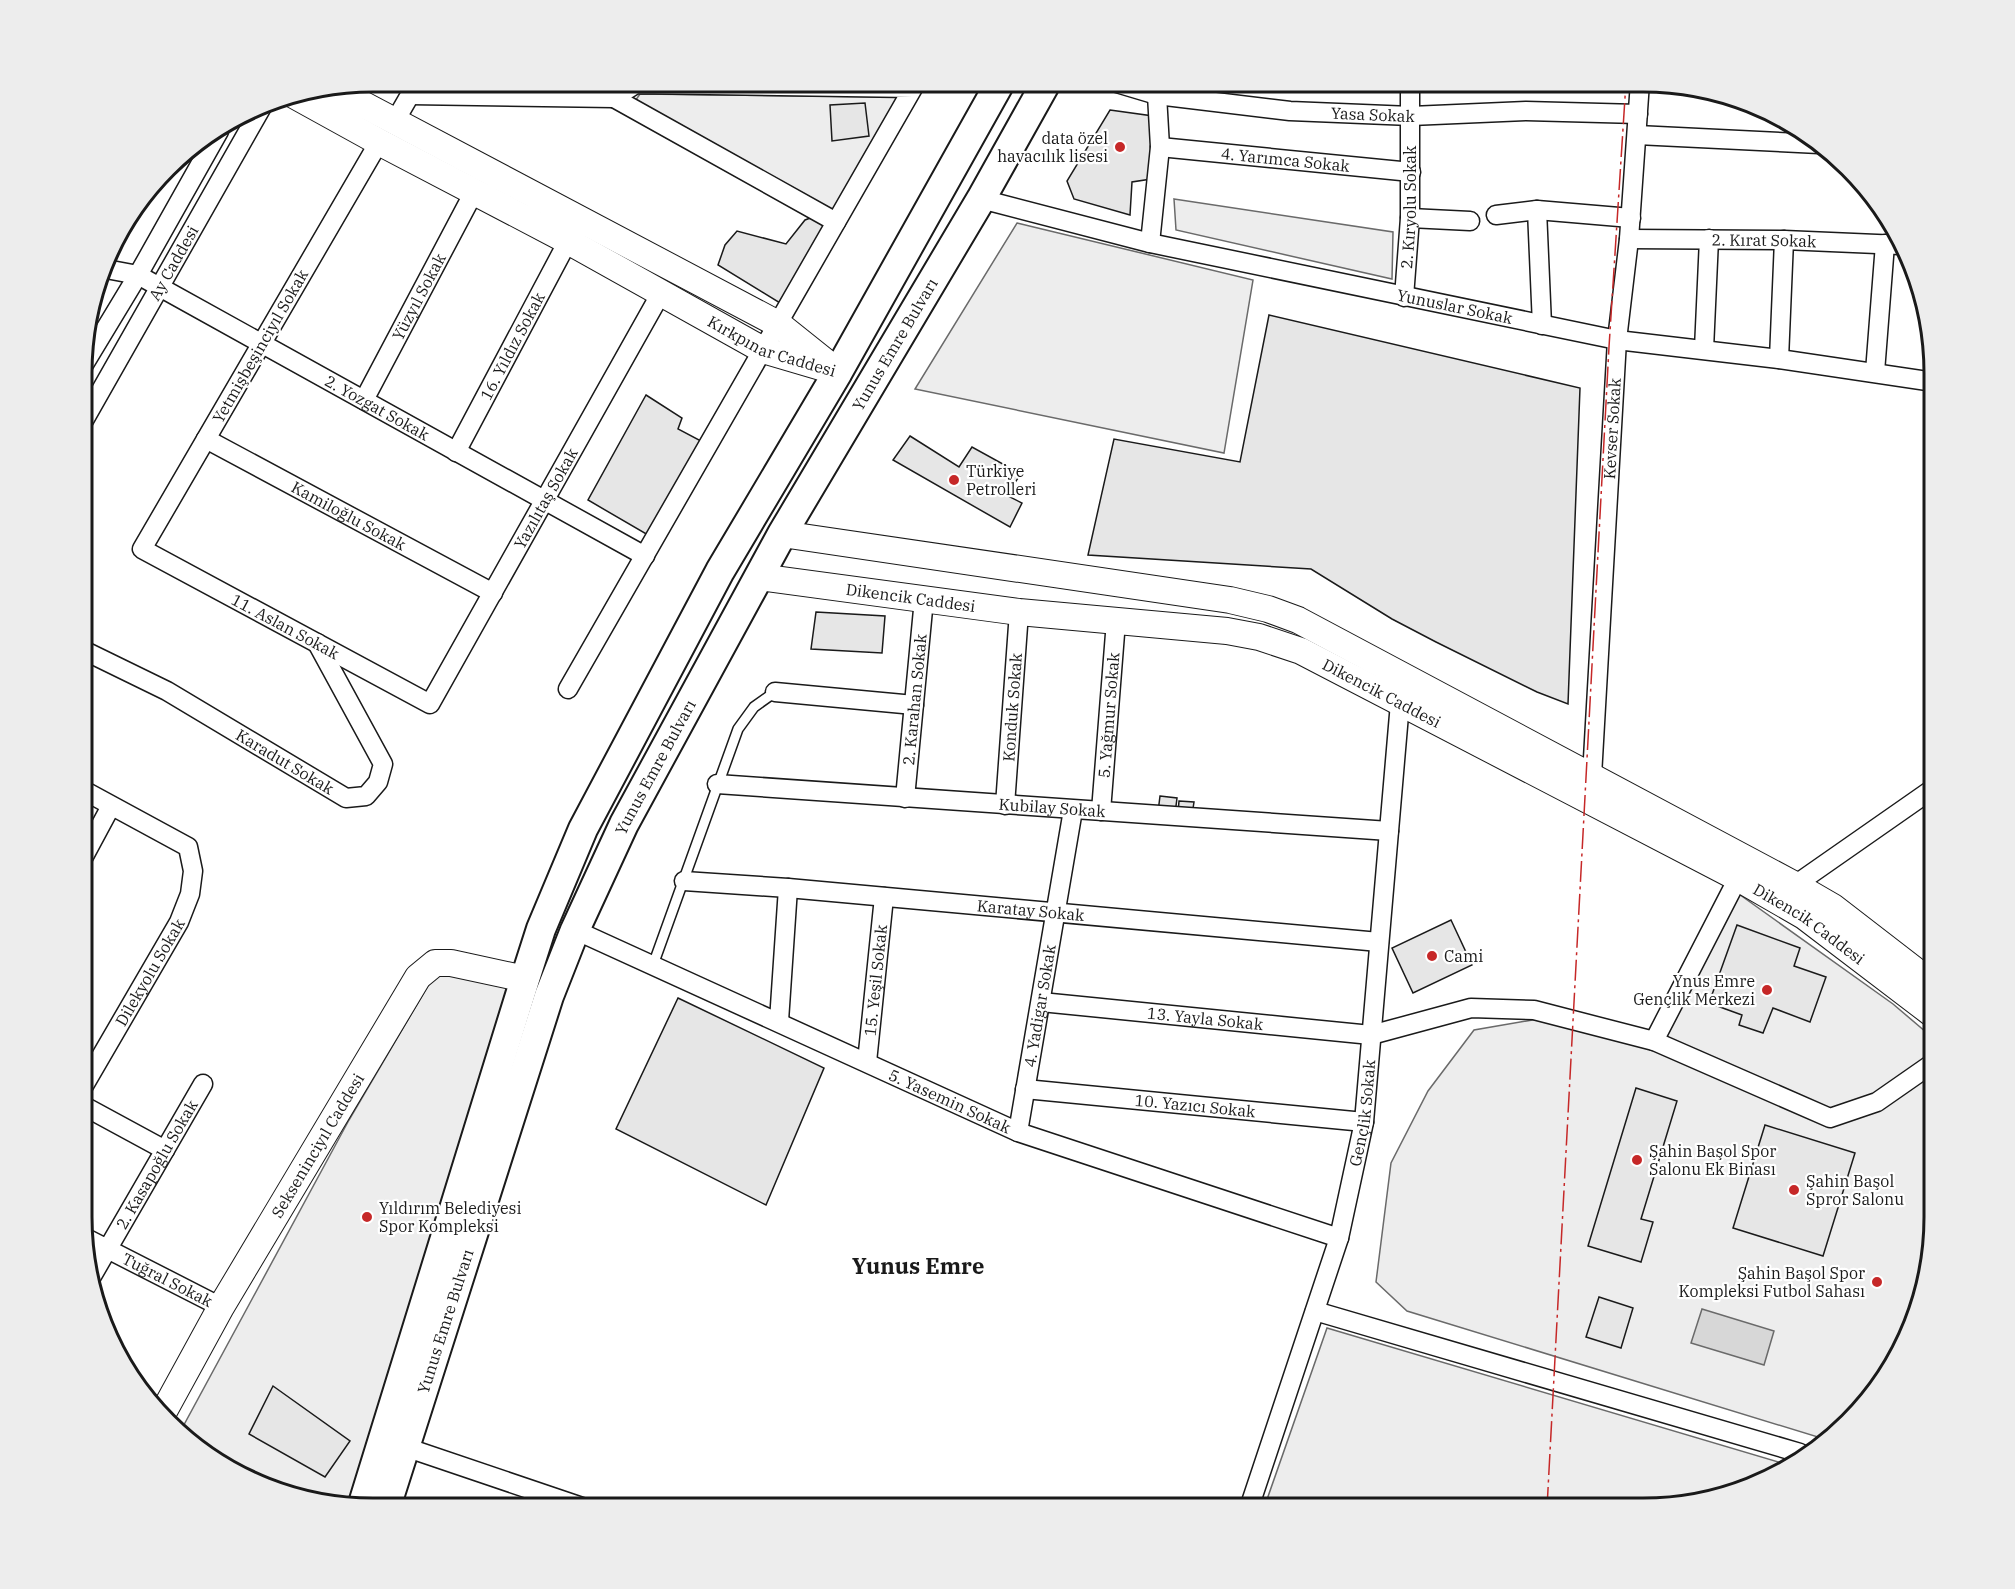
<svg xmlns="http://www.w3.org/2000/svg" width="2015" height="1589" font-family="'IBM Plex Serif',serif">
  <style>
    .built { fill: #ededed; stroke: #6a6a6a; stroke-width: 1.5 }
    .water { fill: #d7d7d7; stroke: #6a6a6a; stroke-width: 1.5 }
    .building { fill: #e6e6e6; stroke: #1a1a1a; stroke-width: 1.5 }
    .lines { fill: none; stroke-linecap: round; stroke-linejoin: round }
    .service-casing { stroke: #1a1a1a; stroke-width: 12 }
    .minor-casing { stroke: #1a1a1a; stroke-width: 21 }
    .secondary-casing { stroke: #1a1a1a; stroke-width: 28 }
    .primary-casing { stroke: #1a1a1a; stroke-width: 32 }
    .service { stroke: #fff; stroke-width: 9 }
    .minor { stroke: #fff; stroke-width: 18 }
    .secondary { stroke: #fff; stroke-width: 26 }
    .primary { stroke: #fff; stroke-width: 28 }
    .power { stroke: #c62828; stroke-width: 1.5; stroke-dasharray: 21 4.5 3 4.5; stroke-linecap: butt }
    .poi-dot { fill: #c62828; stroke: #fff; stroke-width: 2 }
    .labels { text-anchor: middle; stroke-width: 4.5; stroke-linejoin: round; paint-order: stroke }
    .street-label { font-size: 16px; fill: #1a1a1a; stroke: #fff }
    .poi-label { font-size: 16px; fill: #1a1a1a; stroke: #fff; text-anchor: start }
    .district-label { font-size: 22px; font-weight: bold; fill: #1a1a1a; stroke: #fff }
    .rim { fill: none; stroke: #1a1a1a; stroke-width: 3 }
  </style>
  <rect width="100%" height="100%" fill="#fff"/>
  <path class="built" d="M640,94L899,97L833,212L635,101Z
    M1174,199L1393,232L1392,279L1176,230Z
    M1017,223L1253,280L1224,453L915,389Z
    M1736,892L1893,1004L1933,1038V1236L1912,1328L1861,1409L1821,1438L1407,1311L1376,1282L1391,1163L1428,1091L1474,1030L1538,1019L1660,1034Z
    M436,972L512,984L348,1506L261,1486L179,1434L349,1120Z
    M1327,1328L1785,1464L1754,1486L1642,1508H1264Z"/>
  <path class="water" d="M1702,1309L1774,1331L1764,1365L1691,1343Z"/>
  <path class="building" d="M865,103L869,136L832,141L830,105Z
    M1110,110L1153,116L1151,179L1132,182L1130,215L1074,199L1067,181Z
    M821,214L824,226L780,303L718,265L725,245L737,231L786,244L805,220Z
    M1269,315L1580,388L1568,704L1537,692L1436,642L1392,619L1311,569L1088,555L1114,439L1240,462Z
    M646,395L682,418L678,429L701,441L648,535L588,500Z
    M910,436L959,467L972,447L1021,474L1006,495L1022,503L1010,527L893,460Z
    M816,612L885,616L882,653L811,649Z
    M1160,796L1177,798L1175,814L1158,812Z
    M1179,801L1194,802L1192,815L1178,813Z
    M1451,920L1472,965L1413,993L1392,948Z
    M1737,925L1800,948L1794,966L1826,977L1810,1022L1773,1008L1763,1033L1739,1025L1742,1015L1709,1003Z
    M678,998L824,1068L766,1205L616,1129Z
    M1636,1088L1677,1101L1641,1219L1653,1222L1641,1262L1588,1246Z
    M1765,1125L1855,1153L1823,1256L1733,1228Z
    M1599,1297L1633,1308L1621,1348L1586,1337Z
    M273,1386L350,1441L325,1477L249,1434Z"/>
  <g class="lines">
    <defs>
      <path id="service" d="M653,965L738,729L754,707L775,692"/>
      <g id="minor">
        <path id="s1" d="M1110,81L1157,95L1290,111L1411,116L1526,111L1638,114"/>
        <path d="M410,95L614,98L636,84L913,88L568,689"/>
        <path d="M614,98L836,222"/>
        <path d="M395,121L418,81"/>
        <path d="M1637,135L1819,144"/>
        <path id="s2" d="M379,142L142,549L430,704L661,293"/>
        <path id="s3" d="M1160,147L1411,172"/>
        <path id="s4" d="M981,199L1150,243L1617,340L1779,359L1934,382"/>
        <path d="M1537,210L1542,325"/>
        <path d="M1496,215L1537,210L1631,218"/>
        <path d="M1410,218L1470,221"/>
        <path id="s5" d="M1629,239L1784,240L1900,245"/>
        <path d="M1150,243L1160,147L1157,95"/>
        <path id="s6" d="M106,269L138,275L645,556"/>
        <path id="s7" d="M1404,297L1410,218V81"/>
        <path d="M1704,349L1709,239"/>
        <path d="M1779,359L1784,240"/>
        <path d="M83,366L138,275L219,131"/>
        <path d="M1875,372L1885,244"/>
        <path id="s8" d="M364,400L474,192"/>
        <path id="s9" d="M83,422L263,105"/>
        <path id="s10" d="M206,439L493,593"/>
        <path id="s11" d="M456,452L568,241"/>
        <path id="s12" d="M83,650L167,691L346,798L366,796L378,782L383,764L317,643"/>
        <path d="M775,692L914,705"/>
        <path id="s13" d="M1592,776L1617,340L1629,239L1640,82"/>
        <path id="s14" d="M717,784L1389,831"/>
        <path id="s15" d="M905,798L924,599"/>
        <path id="s16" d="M1005,805L1019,612"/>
        <path id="s17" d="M1101,811L1116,621"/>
        <path d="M82,860L111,806"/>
        <path id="s18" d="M684,881L788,888L1379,942"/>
        <path d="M1795,885L1934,788"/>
        <path id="s19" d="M575,930L1018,1132L1339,1238"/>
        <path id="s20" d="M1041,1002L1371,1035L1471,1008L1534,1010L1654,1041L1830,1118L1877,1102L1933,1063"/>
        <path d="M779,1021L788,888"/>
        <path d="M1654,1041L1738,878"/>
        <path id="s21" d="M867,1062L884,897"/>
        <path id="s22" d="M82,1089L179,922L190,894L193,871L188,847L83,790"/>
        <path id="s23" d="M1025,1089L1364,1122"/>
        <path d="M82,1105L165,1150"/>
        <path id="s24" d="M1018,1132L1073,810"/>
        <path id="s25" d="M82,1236L221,1307"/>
        <path id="s26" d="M92,1276L203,1084"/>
        <path d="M1315,1311L1800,1453"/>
        <path d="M405,1447L585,1508"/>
        <path id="s27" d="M1249,1508L1339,1238L1364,1122L1400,703"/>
      </g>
      <g id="secondary">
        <path d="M332,88L778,324L828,364"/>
        <path id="s28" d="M292,94L379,142L568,241L763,350L838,372"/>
        <path d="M782,534L1230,600L1268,609L1298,620L1795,885L1833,907L1934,985"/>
        <path id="s29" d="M759,577L1019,612L1227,631L1259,637L1301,651L1738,878L1804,916L1934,1015"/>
        <path id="s30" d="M163,1413L221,1307L418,977L435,963H451L525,979"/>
      </g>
      <g id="primary">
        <path d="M362,1507L525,979L541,929L583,829L720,571L838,372L1001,81"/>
        <path id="s31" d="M386,1507L549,996L575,930L624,824L782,534L981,199L1047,81"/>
      </g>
    </defs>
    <use href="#service" class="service-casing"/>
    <use href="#minor" class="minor-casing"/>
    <use href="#secondary" class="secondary-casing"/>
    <use href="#primary" class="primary-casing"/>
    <use href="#service" class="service"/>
    <use href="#minor" class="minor"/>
    <use href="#secondary" class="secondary"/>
    <use href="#primary" class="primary"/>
    <path class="power" d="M1547,1508L1609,347L1626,82"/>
  </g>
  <g class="poi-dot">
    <circle cx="1120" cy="147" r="6"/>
    <circle cx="954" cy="480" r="6"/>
    <circle cx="1432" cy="956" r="6"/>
    <circle cx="1767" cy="990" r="6"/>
    <circle cx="1637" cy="1160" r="6"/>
    <circle cx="1794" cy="1190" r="6"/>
    <circle cx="367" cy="1217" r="6"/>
    <circle cx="1877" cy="1282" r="6"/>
  </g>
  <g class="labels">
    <g class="street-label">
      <text dy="6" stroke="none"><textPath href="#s1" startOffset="266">Yasa Sokak</textPath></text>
      <text dy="6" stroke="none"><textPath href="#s3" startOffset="126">4. Yarımca Sokak</textPath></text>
      <text dy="6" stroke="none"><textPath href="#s7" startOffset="90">2. Kıryolu Sokak</textPath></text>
      <text dy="6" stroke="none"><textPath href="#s5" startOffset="135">2. Kırat Sokak</textPath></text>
      <text dy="6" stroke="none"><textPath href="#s9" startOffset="183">Ay Caddesi</textPath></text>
      <text dy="6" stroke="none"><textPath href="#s8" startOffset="117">Yüzyıl Sokak</textPath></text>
      <text dy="6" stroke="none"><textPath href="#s4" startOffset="486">Yunuslar Sokak</textPath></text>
      <text dy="6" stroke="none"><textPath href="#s28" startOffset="543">Kırkpınar Caddesi</textPath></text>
      <text dy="6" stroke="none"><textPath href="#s31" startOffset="1275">Yunus Emre Bulvarı</textPath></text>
      <text transform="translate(260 346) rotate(-60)" y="6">Yetmişbeşinciyıl Sokak</text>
      <text dy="6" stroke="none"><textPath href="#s11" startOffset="120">16. Yıldız Sokak</textPath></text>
      <text dy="6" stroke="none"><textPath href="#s6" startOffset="306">2. Yozgat Sokak</textPath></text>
      <text dy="6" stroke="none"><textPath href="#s13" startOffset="348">Kevser Sokak</textPath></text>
      <text dy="6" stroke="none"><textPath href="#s2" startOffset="1034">Yazılıtaş Sokak</textPath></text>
      <text dy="6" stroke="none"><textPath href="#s10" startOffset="162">Kamiloğlu Sokak</textPath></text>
      <text dy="6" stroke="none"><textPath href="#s29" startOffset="153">Dikencik Caddesi</textPath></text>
      <text dy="6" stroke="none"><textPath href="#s2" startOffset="634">11. Aslan Sokak</textPath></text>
      <text dy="6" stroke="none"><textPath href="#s29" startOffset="639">Dikencik Caddesi</textPath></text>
      <text dy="6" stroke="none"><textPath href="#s15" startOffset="99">2. Karahan Sokak</textPath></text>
      <text dy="6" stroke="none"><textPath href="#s16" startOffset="98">Konduk Sokak</textPath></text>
      <text dy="6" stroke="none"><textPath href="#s17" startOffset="96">5. Yağmur Sokak</textPath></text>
      <text dy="6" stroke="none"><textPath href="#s12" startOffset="231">Karadut Sokak</textPath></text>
      <text dy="6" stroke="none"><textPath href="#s31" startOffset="789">Yunus Emre Bulvarı</textPath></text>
      <text dy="6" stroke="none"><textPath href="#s14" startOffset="336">Kubilay Sokak</textPath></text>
      <text dy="6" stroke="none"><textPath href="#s18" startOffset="348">Karatay Sokak</textPath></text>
      <text dy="6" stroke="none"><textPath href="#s29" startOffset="1125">Dikencik Caddesi</textPath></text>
      <text dy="6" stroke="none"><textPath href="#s22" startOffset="135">Dilekyolu Sokak</textPath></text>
      <text dy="6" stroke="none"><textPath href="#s21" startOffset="82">15. Yeşil Sokak</textPath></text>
      <text dy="6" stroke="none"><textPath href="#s24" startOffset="128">4. Yadigar Sokak</textPath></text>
      <text dy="6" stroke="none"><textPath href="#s20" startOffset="165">13. Yayla Sokak</textPath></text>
      <text dy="6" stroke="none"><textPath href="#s19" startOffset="412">5. Yasemin Sokak</textPath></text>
      <text dy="6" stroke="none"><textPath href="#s23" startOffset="171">10. Yazıcı Sokak</textPath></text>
      <text dy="6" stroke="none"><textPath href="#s27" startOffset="412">Gençlik Sokak</textPath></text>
      <text dy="6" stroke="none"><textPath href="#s30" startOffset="309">Sekseninciyıl Caddesi</textPath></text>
      <text dy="6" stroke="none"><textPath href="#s26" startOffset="129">2. Kasapoğlu Sokak</textPath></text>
      <text dy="6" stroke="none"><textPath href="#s25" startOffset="96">Tuğral Sokak</textPath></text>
      <text dy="6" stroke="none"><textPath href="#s31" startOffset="195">Yunus Emre Bulvarı</textPath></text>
    </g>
    <g class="poi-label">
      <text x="1108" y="144" text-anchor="end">data özel<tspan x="1108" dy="18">havacılık lisesi</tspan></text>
      <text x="966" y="477">Türkiye<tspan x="966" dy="18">Petrolleri</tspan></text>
      <text x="1444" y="962">Cami</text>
      <text x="1755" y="987" text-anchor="end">Ynus Emre<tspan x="1755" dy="18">Gençlik Merkezi</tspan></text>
      <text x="1649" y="1157">Şahin Başol Spor<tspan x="1649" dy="18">Salonu Ek Binası</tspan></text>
      <text x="1806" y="1187">Şahin Başol<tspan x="1806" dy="18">Spror Salonu</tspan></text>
      <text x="379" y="1214">Yıldırım Belediyesi<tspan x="379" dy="18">Spor Kompleksi</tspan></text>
      <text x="1865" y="1279" text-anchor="end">Şahin Başol Spor<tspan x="1865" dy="18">Kompleksi Futbol Sahası</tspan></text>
    </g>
    <g class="district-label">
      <text x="918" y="1274">Yunus Emre</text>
    </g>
  </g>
  <path d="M0 0H2015V1589H0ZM373 92H1643A281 281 0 0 1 1924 373V1217A281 281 0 0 1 1643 1498H373A281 281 0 0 1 92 1217V373A281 281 0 0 1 373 92Z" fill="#ededed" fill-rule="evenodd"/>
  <path class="rim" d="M373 92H1643A281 281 0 0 1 1924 373V1217A281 281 0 0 1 1643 1498H373A281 281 0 0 1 92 1217V373A281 281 0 0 1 373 92Z"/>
</svg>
